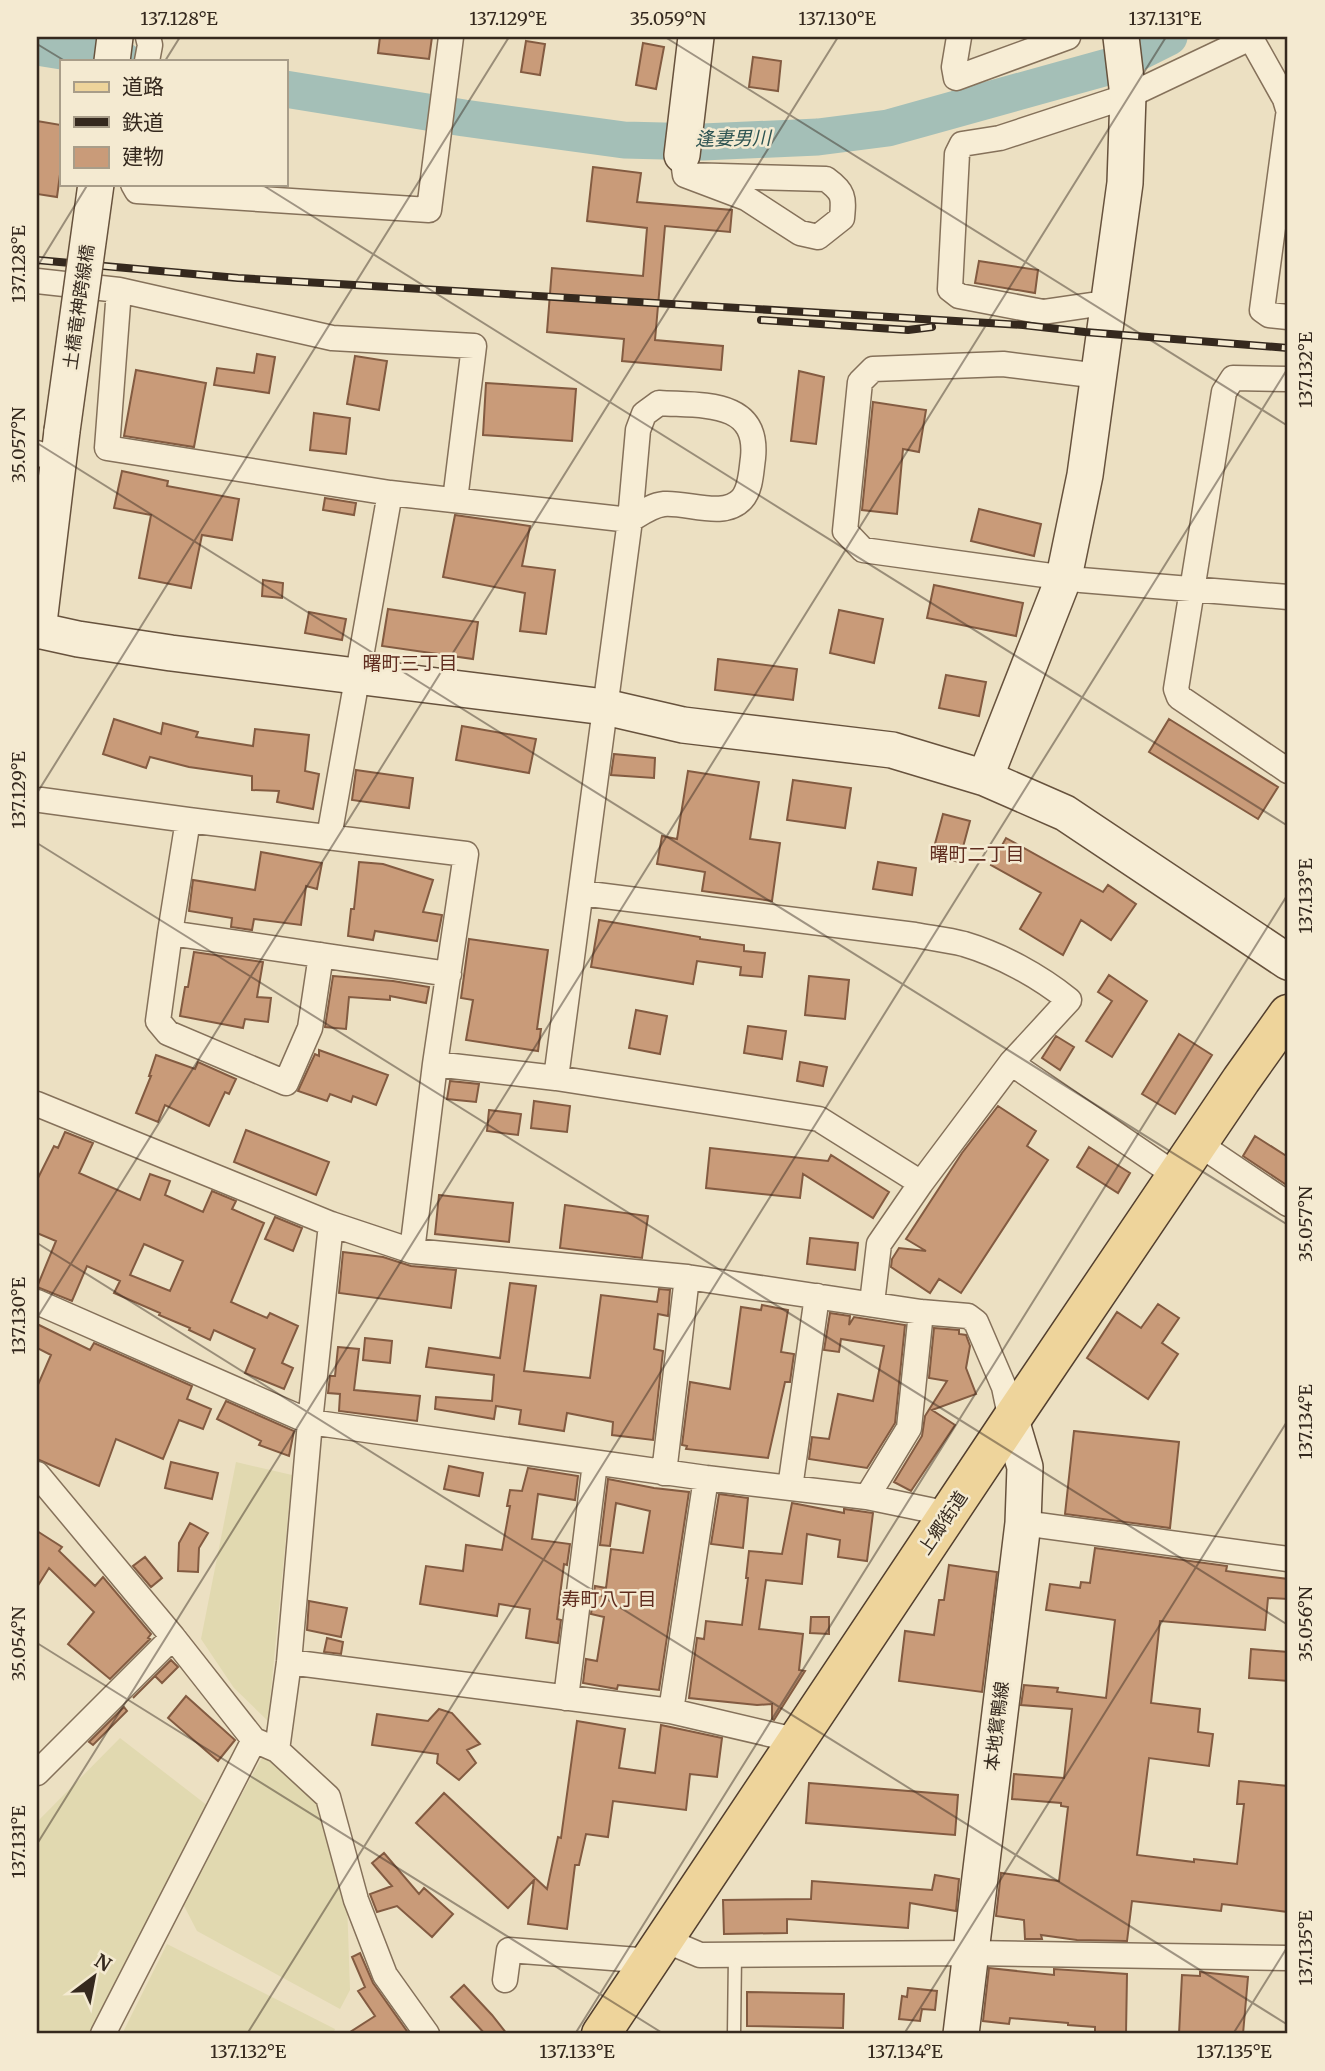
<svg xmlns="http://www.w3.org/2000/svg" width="1325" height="2071" font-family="Merriweather,'Noto Sans JP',serif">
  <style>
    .farmland { fill: #e1d9b0 }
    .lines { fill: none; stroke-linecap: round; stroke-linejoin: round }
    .river { stroke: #a4bfb7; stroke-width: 37 }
    .building { fill: #c99b79; stroke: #835b41; stroke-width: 2; fill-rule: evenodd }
    .lane-casing { stroke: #85715a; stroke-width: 15 }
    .street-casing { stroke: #85715a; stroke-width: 27 }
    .secondary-casing { stroke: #67523d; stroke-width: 38 }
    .primary-casing { stroke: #533f2e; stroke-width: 41 }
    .lane { stroke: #f7edd5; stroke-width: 12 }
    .street { stroke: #f7edd5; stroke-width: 24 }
    .secondary { stroke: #f7edd5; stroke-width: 35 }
    .primary { stroke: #eed49b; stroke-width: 38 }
    .rail-casing { stroke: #35291e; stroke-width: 8 }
    .rail { stroke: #f4ead1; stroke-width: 5; stroke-dasharray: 16; stroke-linecap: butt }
    .secondary-bridge-casing { stroke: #67523d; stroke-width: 38; stroke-linecap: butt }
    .secondary-bridge { stroke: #f7edd5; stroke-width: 35 }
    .ticks { fill: none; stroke: #35291e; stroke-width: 2; stroke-opacity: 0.45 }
    .labels { text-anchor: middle; stroke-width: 5; stroke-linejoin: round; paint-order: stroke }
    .street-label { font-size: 18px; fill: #35291e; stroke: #f4ead1 }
    .water-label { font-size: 19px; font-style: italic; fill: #2d5452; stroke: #f4ead1 }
    .neighbourhood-label { font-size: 19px; fill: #602d1f; stroke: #f4ead1 }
    .neatline { fill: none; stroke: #35291e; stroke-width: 2.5 }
    .ticks-label { font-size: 18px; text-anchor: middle; fill: #35291e }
  </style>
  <rect width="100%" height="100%" fill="#ece0c2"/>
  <path class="farmland" d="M236,1462L292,1475L268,1721L234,1688L201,1639Z
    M120,1738L208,1806L93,2034H37V1822Z
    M263,1756L300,1782L321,1809L347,1901L350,1990L340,2009L197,1931L182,1902Z
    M167,1944L335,2029L333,2034H122Z"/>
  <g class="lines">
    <path class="river" d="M37,47L124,61
      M285,89L464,118L624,140L703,142L818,137L888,128L1064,79L1111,66L1169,37"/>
  </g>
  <path class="building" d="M380,37H432L429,59L378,53Z
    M526,41L545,44L540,75L521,72Z
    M643,43L664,47L656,89L636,85Z
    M753,57L781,61L778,91L749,87Z
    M37,121L61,125V167L57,197L37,194Z
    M593,167L641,173L637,202L732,210L730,232L665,226L655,340L723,346L721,370L622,361L624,339L547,332L552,268L643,276L647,228L587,221Z
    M979,261L1038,270L1035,293L975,283Z
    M257,354L275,357L269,393L214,385L217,368L254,373Z
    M355,356L387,361L379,410L347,404Z
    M136,370L206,383L194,447L124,436Z
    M799,371L824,377L816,444L791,441Z
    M486,383L576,389L572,441L483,435Z
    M873,402L926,410L919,452L903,449L897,514L862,510Z
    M314,413L350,418L346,454L310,450Z
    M122,471L168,481L167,486L239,499L232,540L202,535L191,588L139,578L151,515L114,508Z
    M325,498L356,503L354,515L323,510Z
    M979,509L1041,524L1034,556L971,541Z
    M455,515L530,526L522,566L555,570L546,634L520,631L525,593L443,577Z
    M263,580L283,583L282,598L262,596Z
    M934,585L1023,603L1016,636L927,618Z
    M388,609L478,622L473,659L382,646Z
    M839,610L883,619L874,663L830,653Z
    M309,612L346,619L342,640L305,633Z
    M718,659L797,669L793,700L715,690Z
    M946,675L986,682L979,716L939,708Z
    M114,719L161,734L163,723L198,732L196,737L253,746L255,729L309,735L305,771L319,774L313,809L277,802L279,791L252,790V776L189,767L150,757L146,768L103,754Z
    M1169,719L1278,787L1258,819L1149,752Z
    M462,726L536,739L529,773L456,760Z
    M614,754L655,758L654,778L611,775Z
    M356,770L413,778L409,808L352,800Z
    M688,771L759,782L750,839L780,843L772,901L702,891L705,872L657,864L662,836L677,839Z
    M793,780L851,788L845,828L787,820Z
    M943,814L970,821L959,862L932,855Z
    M1006,838L1103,892L1108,885L1136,904L1111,940L1081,920L1063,955L1020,929L1041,893L991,865Z
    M261,852L322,863L317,889L306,886L301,925L254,919L252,930L231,927L232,918L189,911L193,880L255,890Z
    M359,862L383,864L433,880L423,912L442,915L437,941L375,931L373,940L348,936L351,909H354Z
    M878,862L916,868L912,895L873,889Z
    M599,920L700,937V939L744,945V951L765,953L762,977L740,975L741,967L697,961L693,984L591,967Z
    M469,939L548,950L537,1029H541L538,1051L466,1040L473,1000L461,998Z
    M194,952L263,962L257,997L271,998L268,1022L245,1019L243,1028L180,1016L185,987H188Z
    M1109,975L1147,1001L1112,1057L1086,1041L1112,1001L1098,992Z
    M333,976L393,981L429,987L426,1003L390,996V1000L349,997L346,1029L325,1027Z
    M809,976L849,980L845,1019L805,1015Z
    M636,1010L667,1016L660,1054L629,1048Z
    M748,1026L786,1031L782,1059L744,1053Z
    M1179,1034L1212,1055L1175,1114L1142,1094Z
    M1056,1036L1074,1047L1060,1070L1042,1058Z
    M319,1050L388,1075L376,1105L353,1096L351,1102L330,1094L327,1101L298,1091L315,1054L319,1056Z
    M156,1055L195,1069L198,1062L236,1079L229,1094L225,1092L209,1126L165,1105L158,1122L136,1113L151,1076H149Z
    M800,1062L827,1067L823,1086L797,1081Z
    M450,1081L479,1084L476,1102L447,1099Z
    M534,1101L570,1106L567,1132L531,1128Z
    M998,1106L1036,1131L1027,1146L1048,1160L961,1293L939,1279L930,1293L891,1267L892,1259L899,1248L926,1251L906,1239L962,1153Z
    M489,1110L521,1114L518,1135L487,1131Z
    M246,1130L329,1162L316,1195L234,1162Z
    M65,1132L93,1143L79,1173L140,1200L150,1174L170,1181L165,1195L203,1212L212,1191L236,1201L232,1209L264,1223L231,1302L267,1318L270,1313L298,1326L282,1363L293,1368L284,1389L245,1373L255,1349L214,1330L210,1340L189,1330L190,1328L159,1315L160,1313L114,1293L120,1281L87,1266L72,1301L37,1287L56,1241L37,1233V1180L54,1146L58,1148ZM144,1244L183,1261L170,1291L130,1275Z
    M1255,1136L1288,1157V1186L1243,1156Z
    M1089,1147L1130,1173L1118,1193L1077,1167Z
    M710,1148L828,1161L831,1155L889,1192L873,1218L803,1174L800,1198L706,1188Z
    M439,1195L513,1203L509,1242L435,1234Z
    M565,1205L648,1216L642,1258L560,1248Z
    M275,1217L302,1228L293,1251L265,1239Z
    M810,1238L858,1243L855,1270L807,1264Z
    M343,1252L383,1257L411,1266L456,1270L451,1308L339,1293Z
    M510,1283L536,1286L524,1371L590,1378L601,1295L657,1302L659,1289L670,1290L668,1316L658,1314L654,1349L663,1351L653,1440L612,1435L613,1422L567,1413L564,1431L519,1424L521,1410L496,1406L494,1419L435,1409L436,1397L492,1401L494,1375L426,1367L429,1348L500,1358Z
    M1158,1304L1179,1318L1162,1343L1178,1354L1148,1399L1087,1358L1117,1312L1141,1328Z
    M762,1305L788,1310L781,1352L794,1354L790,1382H785L768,1458L686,1449L687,1446L682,1445L690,1382L730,1389L741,1307L761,1310Z
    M830,1313L850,1316L849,1325L854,1317L905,1325L895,1423L867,1468L809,1459L812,1437L829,1439L838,1394L873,1401L884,1346L841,1339L839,1352L824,1350Z
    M37,1324L90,1350L94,1343L192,1386L187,1399L211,1409L203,1429L179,1420L163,1459L116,1439L99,1486L37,1459V1387L51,1355L37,1348Z
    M934,1328L959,1330V1334L966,1335L970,1346L966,1368L976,1394L932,1410L955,1425L911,1491L894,1482L922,1436L925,1416L947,1381L929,1378Z
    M365,1338L392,1341L390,1363L363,1360Z
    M338,1347L359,1349L354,1390L420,1396L417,1421L339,1411L340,1394L328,1393L330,1376H335Z
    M226,1401L294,1431L289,1456L259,1445L261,1441L217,1419Z
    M1074,1431L1179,1442L1170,1528L1065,1514Z
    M171,1462L218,1473L212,1499L165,1488Z
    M449,1466L483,1473L479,1496L444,1489Z
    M528,1468L578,1476L575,1500L538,1494L532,1539L570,1544L567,1565L564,1564L557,1619L561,1620L558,1643L526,1638L530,1609L499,1604L497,1616L420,1604L426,1566L463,1571L466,1545L502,1550L510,1506H507L510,1490L522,1491Z
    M608,1479L654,1488L689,1492L659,1690L618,1685L617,1689L583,1683L586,1659L597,1661L604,1617L591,1614L595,1586L606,1588L611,1549L643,1553L650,1511L616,1503L610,1546L600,1545Z
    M719,1494L748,1498L743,1548L711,1544Z
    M792,1503L844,1513V1509L873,1513L867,1561L838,1557L840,1540L807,1534L802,1584L766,1580L759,1629L803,1634L799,1670L805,1671L774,1720L772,1719V1704L757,1705L689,1698L697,1638L704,1639L706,1621L742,1625L748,1578H746L749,1551L782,1554Z
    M190,1523L208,1533L199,1548L198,1572L178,1571L179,1543Z
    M37,1531L62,1547L59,1551L95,1586L103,1577L151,1634L148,1638L150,1639L110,1679L68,1644L94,1612L49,1568L37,1587Z
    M1095,1548L1227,1566L1226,1571L1288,1579V1599L1268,1598L1265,1630L1160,1621L1151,1703L1200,1709L1198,1732L1213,1734L1209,1766L1149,1758L1137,1855L1194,1862V1859L1237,1864L1244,1804H1237L1239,1781L1288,1786V1912L1222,1904L1221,1911L1132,1901L1127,1941L1077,1940L1041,1935L1042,1939H1025L1024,1920L996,1916L1001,1873L1059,1881L1068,1807L1061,1806V1803L1012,1799L1014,1774L1064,1778L1072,1709L1021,1705L1024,1685L1058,1688L1057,1692L1106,1698L1115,1620L1046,1610L1050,1584L1080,1588L1081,1582L1090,1583Z
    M145,1557L162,1578L151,1587L133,1566Z
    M949,1565L997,1572L982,1692L899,1681L905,1631L934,1635L939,1600H944Z
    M309,1601L347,1608L341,1637L307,1630Z
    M811,1617H829V1634L810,1633Z
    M327,1638L343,1642L341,1654L324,1652Z
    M1251,1649L1288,1652V1681L1249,1678Z
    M171,1660L178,1667L162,1683L155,1676L133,1698Z
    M186,1696L235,1740L218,1761L168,1718Z
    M124,1707L127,1711L93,1745L89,1742Z
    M439,1709L452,1713L480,1744L467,1750L476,1763L459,1780L437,1763L438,1754L372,1745L377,1714L428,1721Z
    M577,1721L625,1729L619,1768L655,1773L661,1725L722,1738L717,1777L690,1774L686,1810L613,1801L608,1837L586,1834L579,1865H575L567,1929L528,1924L534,1880L508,1908L416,1823L444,1793L547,1889L558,1837L561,1838Z
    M809,1783L958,1795L955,1835L806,1823Z
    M384,1853L419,1894L424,1888L453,1914L432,1937L397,1906L377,1912L370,1894L392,1886L372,1863Z
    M935,1875L959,1879L956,1911L910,1903L908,1928L787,1919V1933L724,1934L723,1900L811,1899L812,1881L932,1890Z
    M360,1953L373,1983L409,2034H347L375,2016L358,1991L365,1987L352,1957Z
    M989,1968L1054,1975V1969L1127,1974L1126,2034H1095V2027L1068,2025V2023L1010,2018L1009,2024L983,2021Z
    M1200,1972L1248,1977L1243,2034H1179L1182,1975L1200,1976Z
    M464,1985L492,2015L507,2034H485L451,1997Z
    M908,1988L937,1991L935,2010L922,2009L920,2021L899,2019L902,1996L907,1997Z
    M747,1992L844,1994L843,2028L747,2026Z"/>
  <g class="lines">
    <defs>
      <path id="lane" d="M734,2034L735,1955"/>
      <path id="street" d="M959,37L954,67L956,78L1068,37
        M147,61L150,45L148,37
        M1288,116L1262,310L1269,315L1288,317
        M682,155L685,175L826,179C844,192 844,197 842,218L818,237L800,233L746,198L685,175
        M133,184L137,191L429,210L451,37
        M37,281L119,290L332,338L474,346L455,500
        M119,290L107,448L390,493L630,520C640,514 652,505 664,504C688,502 724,519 742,499C751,489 751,472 753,458C759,399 701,406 659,403L644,414L638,430L630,520L556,1078
        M1108,307L1091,305L1043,312L959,296L950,289L957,154L962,144L1000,138L1128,96L1244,41L1253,42L1285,99L1288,109
        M1099,376L1003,364L873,369L860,382L845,531L863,550L1081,580L1288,597
        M1288,379L1233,378L1224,392L1176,689L1179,697L1288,771
        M37,453L57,460
        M41,800L188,820L466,854L435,1064L412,1251
        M188,820L170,933L449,974
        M329,837L390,493
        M581,893L915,935C931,938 948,940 964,944C1001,955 1039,976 1069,1000L1011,1063L921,1183L879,1244L872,1303
        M170,933L158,1021L168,1033L286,1083L310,1028L321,955
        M1011,1063L1177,1176
        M435,1064L556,1078L819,1119L921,1183
        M37,1104L331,1224L412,1251L687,1277L921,1312L968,1316L976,1322L1004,1387L1011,1420
        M1199,1144L1288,1204
        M37,1302L310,1422L706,1478L867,1497L949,1514
        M664,1473L687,1277
        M37,1474L173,1637L254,1740L277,1750L328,1797L356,1900L385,1975L427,2034
        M790,1488L817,1296
        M867,1497L909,1428L921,1312
        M1023,1523L1288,1559
        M289,1662L671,1711L799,1741
        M566,1698L595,1463
        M671,1711L706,1478
        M277,1750L289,1662L310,1422L331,1224
        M37,1773L173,1637
        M665,1940L700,1955L970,1953L1288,1958
        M505,1980L509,1950L651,1961
        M103,2034L254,1740"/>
      <path id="secondary" d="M112,61L115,37
        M682,155L696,37
        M37,630L78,639L171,653L605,707L683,725L892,750L985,778L1065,813L1288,962
        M38,631L62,431
        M985,778L1064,577L1085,475L1125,183L1128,96L1121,37
        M961,2034L1023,1523L1025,1467L1011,1420"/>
      <path id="primary" d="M601,2034L1011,1420L1241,1080L1288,1014"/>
    </defs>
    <use href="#lane" class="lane-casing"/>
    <use href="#street" class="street-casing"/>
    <use href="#secondary" class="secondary-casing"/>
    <use href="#primary" class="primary-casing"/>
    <use href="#lane" class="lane"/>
    <use href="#street" class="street"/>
    <use href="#secondary" class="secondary"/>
    <use href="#primary" class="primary"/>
    <defs>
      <path id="rail" d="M37,260L238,278L1023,325L1085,332L1288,348
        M761,320L908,330L932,327"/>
    </defs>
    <use href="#rail" class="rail-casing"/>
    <use href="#rail" class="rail"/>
    <defs>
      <path id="secondary-bridge" d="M62,431L96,184"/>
    </defs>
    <use href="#secondary-bridge" class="secondary-bridge-casing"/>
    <use href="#secondary-bridge" class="secondary-bridge"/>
  </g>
  <path class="ticks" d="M665,37L1288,426M37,44L65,61M165,61L180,37M261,184L1288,826M37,267L88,184M37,443L1288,1225M37,793L509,37M37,843L1288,1625M37,1243L1288,2025M37,1318L838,37M37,1643L664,2034M37,1844L1166,37M247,2034L1288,368M575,2034L1288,894M904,2034L1288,1420M1233,2034L1288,1946"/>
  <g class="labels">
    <g class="street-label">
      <text transform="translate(79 307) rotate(-82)" y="6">土橋竜神跨線橋</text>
      <text transform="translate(943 1523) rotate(-56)" y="6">上郷街道</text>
      <text transform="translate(997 1726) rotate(-83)" y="6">本地鴛鴨線</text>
    </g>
    <g class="water-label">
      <text transform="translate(733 138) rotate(-1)" y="7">逢妻男川</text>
    </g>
    <g class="neighbourhood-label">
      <text x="410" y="670">曙町三丁目</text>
      <text x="977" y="861">曙町二丁目</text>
      <text x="609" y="1606">寿町八丁目</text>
    </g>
  </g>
  <rect width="1325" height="2071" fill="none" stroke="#f4ead1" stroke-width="77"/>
  <rect x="60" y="60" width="228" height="126" fill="#f4ead1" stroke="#a89d89" stroke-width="2"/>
  <rect x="74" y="82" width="35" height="10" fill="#eed49b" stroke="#a89d89" stroke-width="2"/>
  <text x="122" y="94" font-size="21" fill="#35291e">道路</text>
  <rect x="74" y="117" width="35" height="10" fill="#35291e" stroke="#a89d89" stroke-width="2"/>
  <text x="122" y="130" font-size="21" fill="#35291e">鉄道</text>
  <rect x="74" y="147" width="35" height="21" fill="#c99b79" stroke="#a89d89" stroke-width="2"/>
  <text x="122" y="164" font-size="21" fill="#35291e">建物</text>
  <g transform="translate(94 1977) rotate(32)" stroke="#f4ead1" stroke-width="5" paint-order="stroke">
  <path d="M0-5L12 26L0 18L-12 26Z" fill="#35291e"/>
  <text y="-10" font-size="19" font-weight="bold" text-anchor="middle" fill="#35291e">N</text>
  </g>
  <rect x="38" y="38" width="1248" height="1994" class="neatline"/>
  <g class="ticks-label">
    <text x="179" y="25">137.128°E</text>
    <text x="508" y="25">137.129°E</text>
    <text x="668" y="25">35.059°N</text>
    <text x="837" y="25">137.130°E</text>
    <text x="1165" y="25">137.131°E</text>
    <text transform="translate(19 264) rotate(-90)" y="6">137.128°E</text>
    <text transform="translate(1306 370) rotate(-90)" y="6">137.132°E</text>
    <text transform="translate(19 445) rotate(-90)" y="6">35.057°N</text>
    <text transform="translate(19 790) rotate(-90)" y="6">137.129°E</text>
    <text transform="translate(1306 896) rotate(-90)" y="6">137.133°E</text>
    <text transform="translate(1306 1224) rotate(-90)" y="6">35.057°N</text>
    <text transform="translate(19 1316) rotate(-90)" y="6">137.130°E</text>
    <text transform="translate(1306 1422) rotate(-90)" y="6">137.134°E</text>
    <text transform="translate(1306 1624) rotate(-90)" y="6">35.056°N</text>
    <text transform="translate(19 1644) rotate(-90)" y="6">35.054°N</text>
    <text transform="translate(19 1842) rotate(-90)" y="6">137.131°E</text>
    <text transform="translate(1306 1948) rotate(-90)" y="6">137.135°E</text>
    <text x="248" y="2058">137.132°E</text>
    <text x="577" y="2058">137.133°E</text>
    <text x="905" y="2058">137.134°E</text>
    <text x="1234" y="2058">137.135°E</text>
  </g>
</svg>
